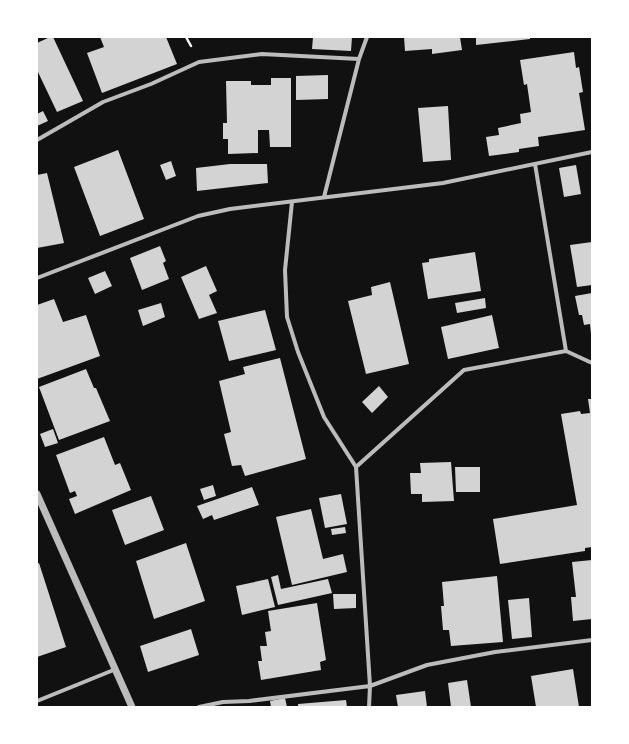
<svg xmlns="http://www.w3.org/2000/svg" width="629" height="744" font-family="'Asap Condensed',sans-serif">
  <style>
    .building { fill: #d3d3d3 }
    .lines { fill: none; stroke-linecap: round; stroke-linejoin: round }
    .path { stroke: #f5f5f5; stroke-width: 2.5 }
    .minor { stroke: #bcbcbc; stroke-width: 4 }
    .tertiary { stroke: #bcbcbc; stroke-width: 7 }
  </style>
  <rect width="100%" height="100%" fill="#111"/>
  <path class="building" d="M50,37H53L83,101L57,112L37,70V43Z
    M100,37H166L177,64L102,93L87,53L104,47Z
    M313,37H352L351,51L312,49Z
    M404,37H460L462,50L432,54V49L405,51Z
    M476,37H530V39L476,45Z
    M574,52L576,68L579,67L583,92L579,93L585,130L538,137L539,146L519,149V152L489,156L486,137L499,135L498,128L521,123L520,114L531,112L527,84L524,85L520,60Z
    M328,75V99L296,100V76Z
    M271,78H291V147H270L269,130H258V153L228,154V139H223V123H227L226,81H251V85H271Z
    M448,106L451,160L423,162L418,108Z
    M43,111L48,121L37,126V114Z
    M118,150L144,219L100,236L74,167Z
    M171,161L176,176L166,180L160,165Z
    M230,164H267L268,183L197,191L196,168Z
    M576,165L581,194L564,197L559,168Z
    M47,173L64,243L37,248V175Z
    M592,242V285L577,287L570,245Z
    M160,246L166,261L163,263L169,279L142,290L130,258Z
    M475,252L481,291L428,299L422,263L429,262V259Z
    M206,266L217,291L209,295L217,313L199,319L181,277Z
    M105,271L112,286L95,294L88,278Z
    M390,282L409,364L366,374L348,301L372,295L371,287Z
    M592,293V334H591L590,324L584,325L582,315H579L575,296Z
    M485,298L486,308L457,313L455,303Z
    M54,299L63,322L86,315L100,356L37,379V305Z
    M161,303L165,317L143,326L138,310Z
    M265,310L276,350L229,361L218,321Z
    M492,315L499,348L448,359L441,327Z
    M280,358L306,459L245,476L241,465L232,466L224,434L231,432L219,381L245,374L243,367Z
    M86,369L94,388H96L110,421L59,440L39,387Z
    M379,386L388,397L372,413L362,402Z
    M588,399H592V547L585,548V551L500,564L493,519L577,505L561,414L580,411L581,414L590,413Z
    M53,429L58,443L45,447L40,434Z
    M104,437L115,465L120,463L131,490L75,514L69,499L77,496L75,491L70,493L56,455Z
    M451,462L454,501L422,502V494H411L410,473H421L420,463Z
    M455,467H480V492H456Z
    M213,485L216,496L204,500L200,489Z
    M252,487L259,505L214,520L212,515L203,519L197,506Z
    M341,494L347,524L325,528L319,498Z
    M151,496L164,530L125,545L112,510Z
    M311,509L323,559L343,554L347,572L292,585L276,517Z
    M345,527L346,533L332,535L331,529Z
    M186,543L205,601L154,619L136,561Z
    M592,560V619L573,621L571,597H576L572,562Z
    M39,563L66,647L37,657V564Z
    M278,575L281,589L328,579L332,593L278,605L271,577Z
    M497,576L503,642L451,646L449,630H443L441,606H444L442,582Z
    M268,579L275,607L242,615L236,586Z
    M333,594H356V608L334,609Z
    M529,598L532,637L512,639L508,600Z
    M317,603L326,660L320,662L321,670L261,680L258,661H262L260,646H267L265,632L271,631L268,611Z
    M191,629L199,655L148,672L140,646Z
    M573,669L579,707H536L531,676Z
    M467,680L471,707H451L448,683Z
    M425,691L427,707H398L396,695Z
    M285,698L287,707H271L270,701Z
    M346,700L347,707H298V704Z"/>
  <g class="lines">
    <path class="path" d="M186,37L191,46"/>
    <path class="minor" d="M37,140L103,102L151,84L199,62L262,54L359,59
      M535,164L566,351L592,363
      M324,197L359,59L367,37
      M292,202L285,270L287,317L298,352L324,417L356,467L370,686L369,707
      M37,278L198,216L230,209L443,183L592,152
      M356,467L464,370L566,351
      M37,701L116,669
      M199,707L223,702L249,701L370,686L427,665L495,652L592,640"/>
    <path class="tertiary" d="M37,494L132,707"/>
  </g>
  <rect width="629" height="744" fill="none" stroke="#ffffff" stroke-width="76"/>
</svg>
